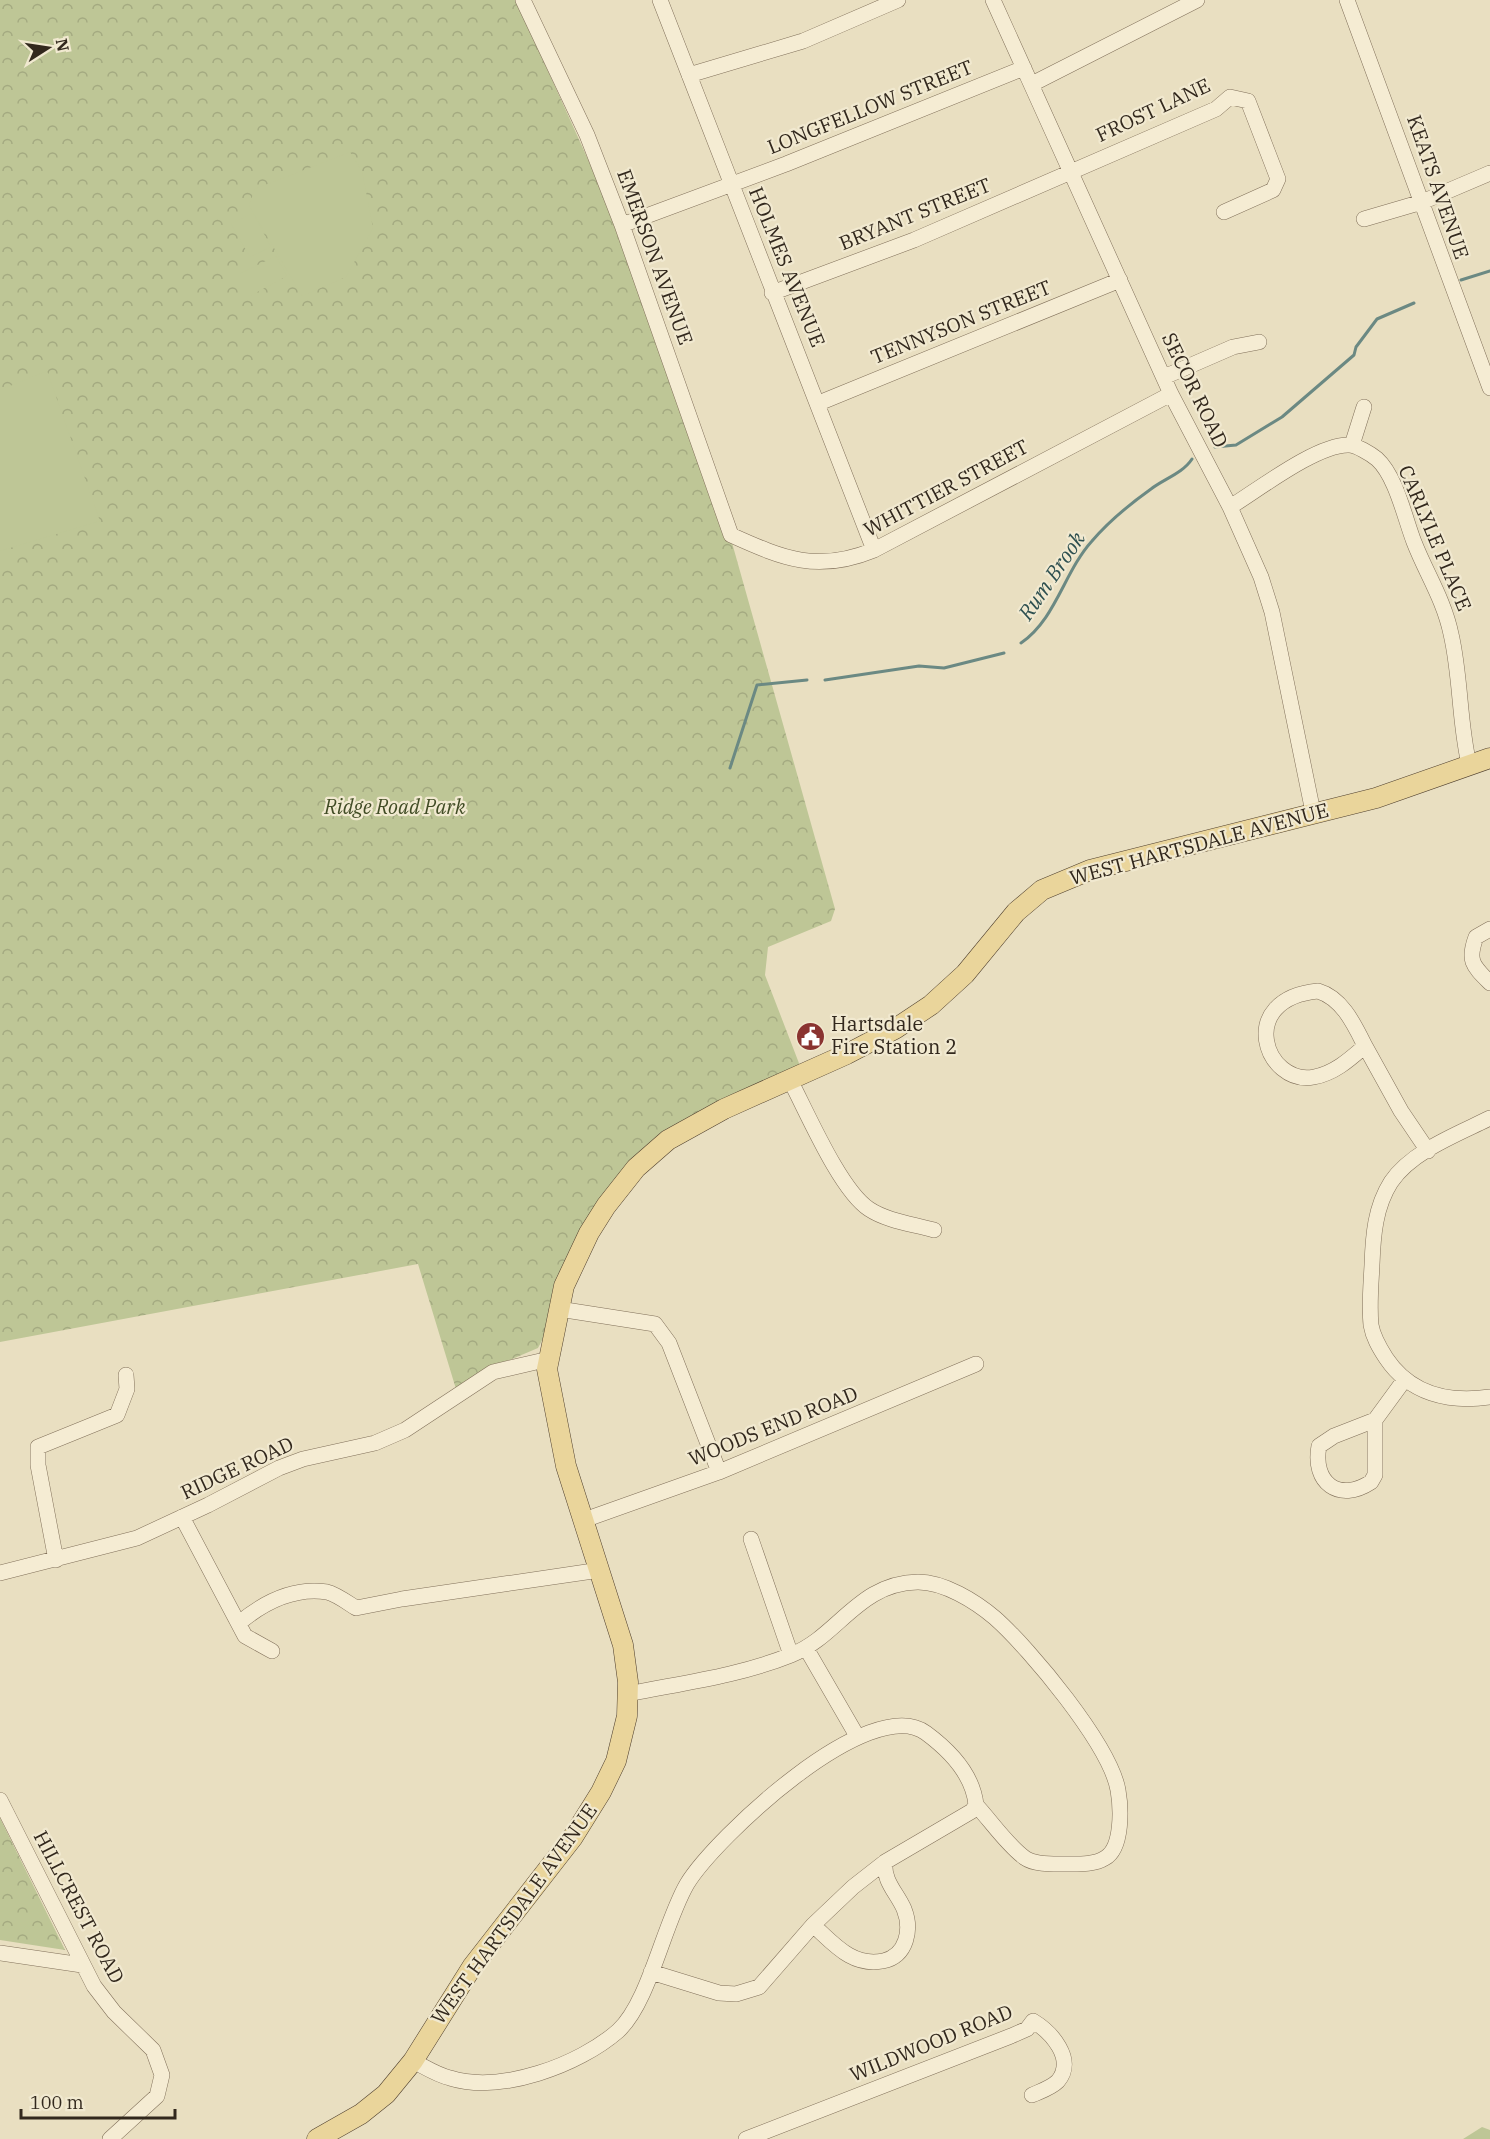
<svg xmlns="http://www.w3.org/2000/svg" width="1490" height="2139" font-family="'IBM Plex Serif',serif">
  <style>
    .forest { fill: url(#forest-crowns) }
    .pitch { fill: #bec696 }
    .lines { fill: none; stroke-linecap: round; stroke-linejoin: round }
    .stream { stroke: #6b8983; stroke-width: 3 }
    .minor-casing { stroke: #81705a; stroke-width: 16 }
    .major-casing { stroke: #4f3f2e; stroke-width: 21 }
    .minor { stroke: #f5ecd3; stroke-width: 15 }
    .major { stroke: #ead59b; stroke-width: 20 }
    .labels { text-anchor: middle; stroke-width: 4.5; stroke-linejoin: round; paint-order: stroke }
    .street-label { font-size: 20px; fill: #32281d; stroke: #f1e9d0 }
    .park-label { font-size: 20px; font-style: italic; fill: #414c25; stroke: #f1e9d0 }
    .poi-label { font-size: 20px; fill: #32281d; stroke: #f1e9d0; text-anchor: start }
    .water-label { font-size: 21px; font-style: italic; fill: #2e5050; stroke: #f1e9d0 }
  </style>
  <defs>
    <pattern id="forest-crowns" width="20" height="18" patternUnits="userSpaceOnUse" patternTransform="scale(1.5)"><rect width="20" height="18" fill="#bec696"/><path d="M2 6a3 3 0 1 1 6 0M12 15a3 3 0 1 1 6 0" fill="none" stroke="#a4aa81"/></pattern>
  </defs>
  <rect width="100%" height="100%" fill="#e9dfc1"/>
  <path class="forest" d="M0,0H516L623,237L727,525L835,909L831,921L768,947L765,975L802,1071L632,1168L538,1348L500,1364L456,1389L418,1264L0,1342Z
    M0,1818L65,1950L0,1940Z"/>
  <path class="pitch" d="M350,152L362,171L373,228L346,277L302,296L249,205L255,189Z
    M253,213L271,247L250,257L231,224Z
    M276,256L287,276L250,296L239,274Z
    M47,371L100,521L0,551V390Z
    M1482,2127L1490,2130V2139H1463Z"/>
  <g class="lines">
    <path class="stream" d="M1461,280L1490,271
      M1215,447L1236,445L1282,417L1354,355L1356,347L1377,319L1414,303
      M1021,643C1056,619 1064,572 1092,541C1109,521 1130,504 1151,489C1164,479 1183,473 1192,459
      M825,680L919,666L944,668L1004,653
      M730,768L757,685L807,680"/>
    <defs>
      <path id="minor" d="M523,0L587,135L622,225L731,535C784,559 818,573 874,550L1171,394
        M660,0L874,550
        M993,0L1171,394L1230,507L1261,577L1272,612L1313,812
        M1347,0L1490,388
        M689,75L803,41L898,0
        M1032,84L1197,0
        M1364,219L1422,202L1490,173
        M622,225L786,164L1024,68
        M772,293L914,240L1216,109L1230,97L1248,101L1278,179L1273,190L1224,212
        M1164,377L1233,347L1259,342
        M819,403L1120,280
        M1352,445L1364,407
        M1230,507C1258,490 1317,444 1349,445C1356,445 1371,454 1377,459C1396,476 1405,519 1414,542C1426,573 1444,600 1451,634C1461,677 1459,722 1469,764
        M1490,929L1476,937C1467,961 1473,966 1490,983
        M1318,991C1342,998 1354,1024 1365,1046C1350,1059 1335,1073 1314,1077C1265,1086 1235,999 1318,991Z
        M1365,1046L1401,1111L1428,1151
        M790,1080C807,1112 840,1190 869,1209C887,1221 913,1224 934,1230
        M1490,1118C1458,1134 1412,1151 1391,1182C1375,1207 1373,1236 1372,1265C1371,1285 1369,1305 1371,1325C1373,1337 1379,1347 1386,1358C1410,1394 1449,1403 1490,1397
        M559,1309L655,1324L669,1343L719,1472
        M1375,1420V1475L1371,1482C1339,1503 1312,1483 1319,1446L1334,1436Z
        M1375,1420L1405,1379
        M182,1517L245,1636L272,1651
        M584,1520L719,1472L976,1364
        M751,1539L791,1655
        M56,1560L38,1465V1447L117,1415L127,1389L126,1375
        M0,1573L137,1538L208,1505L279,1468L303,1459L375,1443L405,1430L493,1372L549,1359
        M239,1623C263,1603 294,1587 327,1592C336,1594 348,1603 356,1608L402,1599L600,1570
        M806,1648L857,1736
        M0,1800L94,1986L114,2012L153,2050L162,2075L157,2096L110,2139
        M813,1925C834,1944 852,1967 883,1961C907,1956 912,1929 904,1909C897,1893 883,1881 885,1862
        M0,1953L82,1965
        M651,1972L719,1993L736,1994L759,1987L813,1925L853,1887L885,1862L972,1811L976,1805
        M413,2061C425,2067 437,2075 450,2078C501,2094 579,2065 618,2031C649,2003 664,1923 687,1884C715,1838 870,1692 926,1733C949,1750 973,1774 976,1805C991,1821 1007,1845 1025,1858C1035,1865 1054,1864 1065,1864C1078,1864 1094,1865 1105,1858C1123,1848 1121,1807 1118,1790C1110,1745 1030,1649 995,1618C975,1601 944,1582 918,1582C858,1583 839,1636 791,1655C739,1676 682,1683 628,1694
        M746,2139L1011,2036L1027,2029L1033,2021C1051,2032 1076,2059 1058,2081C1051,2088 1041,2091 1032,2095"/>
      <path id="major" d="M317,2139L361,2114L386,2094L413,2061L472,1967L573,1837L601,1792L616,1761L627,1716L628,1682L623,1645L566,1466L547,1369L564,1286L589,1233L606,1206L636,1168L668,1140L724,1109L847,1054L895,1029L931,1005L965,974L1016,912L1042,890L1090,870L1376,798L1490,758"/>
    </defs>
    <use href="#minor" class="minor-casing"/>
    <use href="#major" class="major-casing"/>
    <use href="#minor" class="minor"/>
    <use href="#major" class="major"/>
  </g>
  <defs>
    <symbol id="civic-disc" viewBox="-11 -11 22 22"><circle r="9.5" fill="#8a3330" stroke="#f1e9d0"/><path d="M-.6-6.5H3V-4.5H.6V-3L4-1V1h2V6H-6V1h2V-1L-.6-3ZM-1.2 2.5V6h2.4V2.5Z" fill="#fff"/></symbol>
  </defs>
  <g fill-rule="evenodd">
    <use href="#civic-disc" x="794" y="1020" width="33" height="33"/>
  </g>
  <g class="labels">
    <g class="street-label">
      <text transform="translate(870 107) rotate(-22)" y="7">LONGFELLOW STREET</text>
      <text transform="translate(1153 110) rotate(-25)" y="7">FROST LANE</text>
      <text transform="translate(1438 187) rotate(71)" y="7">KEATS AVENUE</text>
      <text transform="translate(915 214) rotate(-22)" y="7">BRYANT STREET</text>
      <text transform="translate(655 257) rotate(70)" y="7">EMERSON AVENUE</text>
      <text transform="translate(787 267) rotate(68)" y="7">HOLMES AVENUE</text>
      <text transform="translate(961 322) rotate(-22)" y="7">TENNYSON STREET</text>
      <text transform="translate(1195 390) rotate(64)" y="7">SECOR ROAD</text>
      <text transform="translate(946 488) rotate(-28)" y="7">WHITTIER STREET</text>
      <text transform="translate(1435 538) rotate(67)" y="7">CARLYLE PLACE</text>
      <text transform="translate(1199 844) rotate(-15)" y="7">WEST HARTSDALE AVENUE</text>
      <text transform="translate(773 1426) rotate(-22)" y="7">WOODS END ROAD</text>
      <text transform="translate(237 1468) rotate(-25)" y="7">RIDGE ROAD</text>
      <text transform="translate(79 1907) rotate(62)" y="7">HILLCREST ROAD</text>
      <text transform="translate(514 1914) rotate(-54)" y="7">WEST HARTSDALE AVENUE</text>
      <text transform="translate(931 2043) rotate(-22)" y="7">WILDWOOD ROAD</text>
    </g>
    <g class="park-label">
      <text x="395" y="814">Ridge Road Park</text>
    </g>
    <g class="poi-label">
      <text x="831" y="1031">Hartsdale<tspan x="831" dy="23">Fire Station 2</tspan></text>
    </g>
    <g class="water-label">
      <text transform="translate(1052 576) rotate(-56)" y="7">Rum Brook</text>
    </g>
  </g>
  <g transform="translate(48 48) rotate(78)" stroke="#f1e9d0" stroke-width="4.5" paint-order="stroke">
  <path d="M0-4.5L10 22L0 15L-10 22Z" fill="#32281d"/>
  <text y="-9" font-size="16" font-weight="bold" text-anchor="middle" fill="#32281d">N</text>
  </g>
  <path d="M21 2109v9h154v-9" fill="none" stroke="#32281d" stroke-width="3"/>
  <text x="30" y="2109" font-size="18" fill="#32281d" stroke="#f1e9d0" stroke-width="4.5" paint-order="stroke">100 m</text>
</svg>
